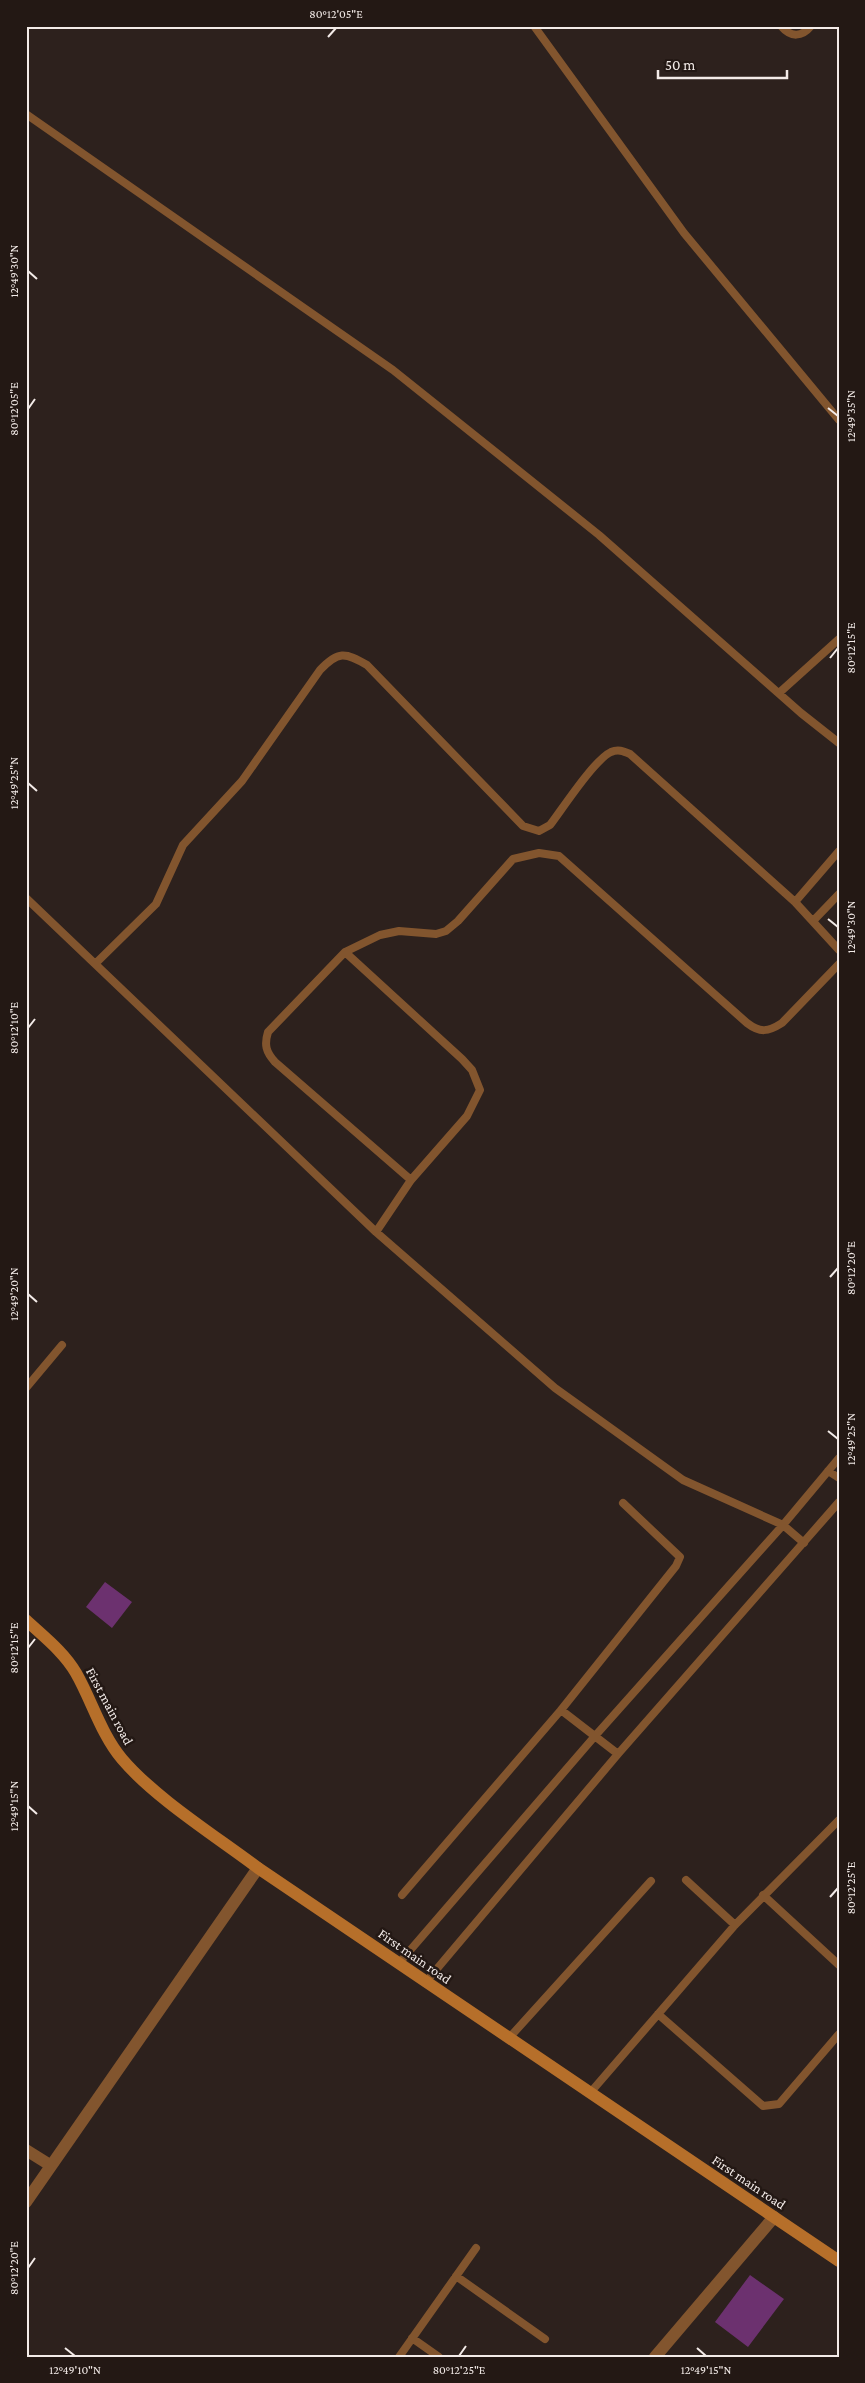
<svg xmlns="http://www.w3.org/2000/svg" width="865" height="2383" font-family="'Crimson Pro',serif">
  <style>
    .building { fill: #6c316f }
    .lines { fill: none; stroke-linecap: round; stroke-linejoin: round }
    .lane { stroke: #82552e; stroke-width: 8 }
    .street { stroke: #82552e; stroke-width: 12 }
    .secondary { stroke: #b66f2a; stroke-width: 12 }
    .ticks { fill: none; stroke: #f3ebe8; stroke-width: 2 }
    .labels { text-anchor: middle; stroke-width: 5; stroke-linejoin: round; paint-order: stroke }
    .street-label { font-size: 14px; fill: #f3ebe8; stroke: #231814 }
    .neatline { fill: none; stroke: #f3ebe8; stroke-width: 2 }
    .ticks-label { font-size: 12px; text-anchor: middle; fill: #f3ebe8 }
  </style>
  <rect width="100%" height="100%" fill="#2d211d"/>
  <path class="building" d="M105,1582L132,1602L112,1628L86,1607Z
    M750,2275L784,2299L748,2347L715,2322Z"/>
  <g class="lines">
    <path class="lane" d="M534,26L684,233L839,420
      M781,26C791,38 802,37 811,26
      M26,114L393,370L599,535L801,713L839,743
      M779,693L839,639
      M26,898L376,1232L555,1388L683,1480L783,1525L804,1543
      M795,902L839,851
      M814,920L839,894
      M345,952L462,1059L472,1070L480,1090L467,1116L411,1180L376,1232
      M95,964L156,904L183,845L242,781L320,670C338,651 345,652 367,665L523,826L539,831L550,825C563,808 594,760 611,752C618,749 623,751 630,754L795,902L839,950
      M411,1180L275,1062C266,1052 264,1045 268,1032L345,952L380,935L399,931L436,934L446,931L458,921L513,859L539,853L559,856L747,1023C760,1033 768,1032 782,1023L839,964
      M26,1388L62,1345
      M828,1471L839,1478
      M618,1754L561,1710L676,1566L680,1557L623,1503
      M686,1880L735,1925
      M402,1895L561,1710
      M763,1895L839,1965
      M400,1962L595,1736L783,1525L839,1458
      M425,1983L618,1754L839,1502
      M658,2014L763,2106L779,2104L839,2034
      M509,2038L651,1881
      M590,2093L735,1925L839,1820
      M456,2276L545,2339
      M412,2338L439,2357
      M399,2357L476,2248"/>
    <path class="street" d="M26,2150L50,2165
      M26,2202L258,1868
      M655,2357L774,2217"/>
    <path class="secondary" d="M26,1620C43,1636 64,1652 76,1673C92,1701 101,1734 122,1759C155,1798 217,1837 258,1868L839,2261"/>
  </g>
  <path class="ticks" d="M328,37L336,28M28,271L37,279M828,408L838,416M28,409L35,399M830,658L838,648M28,783L37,791M828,919L838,927M28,1028L35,1019M830,1277L838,1268M28,1294L37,1302M828,1431L838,1439M28,1648L35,1639M28,1806L37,1814M830,1897L838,1888M28,2268L35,2258M65,2348L75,2356M697,2348L706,2356M459,2356L466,2346"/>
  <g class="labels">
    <g class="street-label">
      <text transform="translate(110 1706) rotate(62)" y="5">First main road</text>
      <text transform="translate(415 1956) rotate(35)" y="5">First main road</text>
      <text transform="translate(749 2182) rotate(34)" y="5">First main road</text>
    </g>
  </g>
  <rect width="865" height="2383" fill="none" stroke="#231814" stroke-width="55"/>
  <path d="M658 70v8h129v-8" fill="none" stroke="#f3ebe8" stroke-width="2.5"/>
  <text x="665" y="70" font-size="15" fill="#f3ebe8" stroke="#231814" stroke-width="4" paint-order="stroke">50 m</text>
  <rect x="28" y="28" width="810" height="2328" class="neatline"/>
  <g class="ticks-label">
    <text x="336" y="18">80°12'05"E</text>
    <text transform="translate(14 271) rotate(-90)" y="4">12°49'30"N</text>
    <text transform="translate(14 409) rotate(-90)" y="4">80°12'05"E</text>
    <text transform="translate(851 416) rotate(-90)" y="4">12°49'35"N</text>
    <text transform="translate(851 648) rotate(-90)" y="4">80°12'15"E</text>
    <text transform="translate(14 783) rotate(-90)" y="4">12°49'25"N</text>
    <text transform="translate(851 927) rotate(-90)" y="4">12°49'30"N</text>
    <text transform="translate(14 1028) rotate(-90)" y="4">80°12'10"E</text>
    <text transform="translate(851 1268) rotate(-90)" y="4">80°12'20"E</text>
    <text transform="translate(14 1294) rotate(-90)" y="4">12°49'20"N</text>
    <text transform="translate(851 1439) rotate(-90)" y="4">12°49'25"N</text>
    <text transform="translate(14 1648) rotate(-90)" y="4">80°12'15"E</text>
    <text transform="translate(14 1806) rotate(-90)" y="4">12°49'15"N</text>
    <text transform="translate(851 1888) rotate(-90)" y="4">80°12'25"E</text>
    <text transform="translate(14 2268) rotate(-90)" y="4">80°12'20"E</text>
    <text x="75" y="2374">12°49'10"N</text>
    <text x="459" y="2374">80°12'25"E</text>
    <text x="706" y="2374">12°49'15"N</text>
  </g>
</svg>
